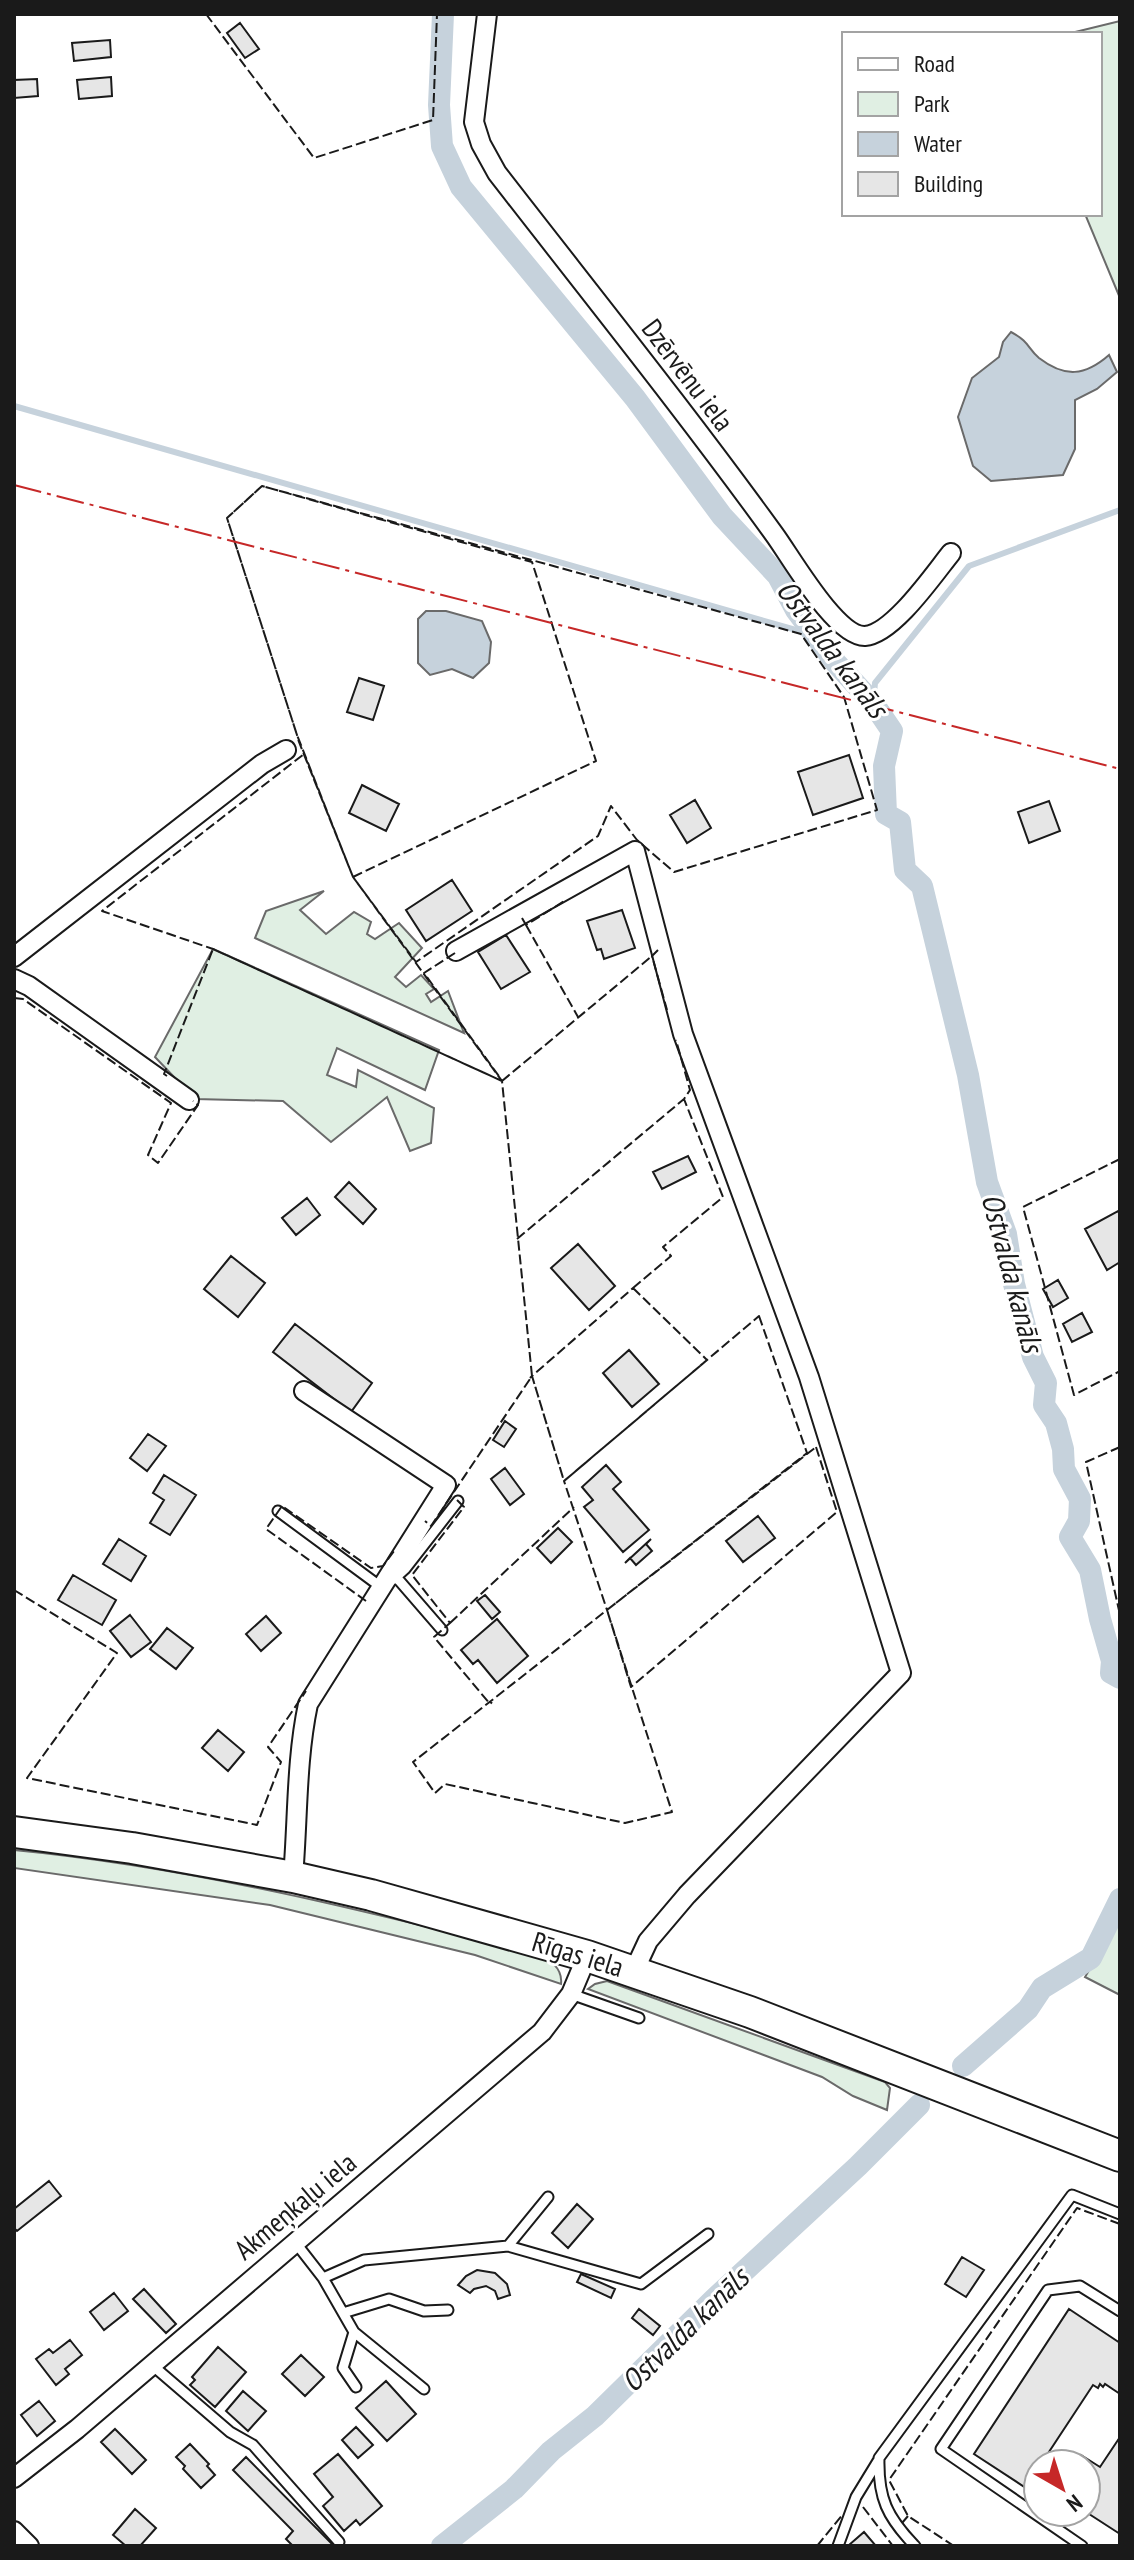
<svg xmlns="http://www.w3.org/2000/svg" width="1134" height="2560" font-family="'PT Sans Narrow',sans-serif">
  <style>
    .green { fill: #e0efe3; stroke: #6a6a6a; stroke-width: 2 }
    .water { fill: #c6d2dc; stroke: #6a6a6a; stroke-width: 2 }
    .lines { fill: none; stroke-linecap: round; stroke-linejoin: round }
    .stream { stroke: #c6d2dc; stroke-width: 6 }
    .canal { stroke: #c6d2dc; stroke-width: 22 }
    .building { fill: #e6e6e6; stroke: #1a1a1a; stroke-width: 2 }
    .lane-casing { stroke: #1a1a1a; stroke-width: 13 }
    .street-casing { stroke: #1a1a1a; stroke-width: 22 }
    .primary-casing { stroke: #1a1a1a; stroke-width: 34 }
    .lane { stroke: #fff; stroke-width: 9 }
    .street { stroke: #fff; stroke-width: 18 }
    .primary { stroke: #fff; stroke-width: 30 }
    .fence { stroke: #1a1a1a; stroke-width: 2; stroke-dasharray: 10 4; stroke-linecap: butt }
    .power { stroke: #c62828; stroke-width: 2; stroke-dasharray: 28 6 4 6; stroke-linecap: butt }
    .labels { text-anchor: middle; stroke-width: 6; stroke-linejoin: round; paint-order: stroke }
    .street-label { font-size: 28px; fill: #1a1a1a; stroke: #fff }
    .water-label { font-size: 30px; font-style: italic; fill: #1a1a1a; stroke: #fff }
  </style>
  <rect width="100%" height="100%" fill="#fff"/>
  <path class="green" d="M1120,21V298L1085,214H1100V34H1067Z
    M324,891L300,910L326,934L354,912L371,922L367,934L375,939L399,923L422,948L395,977L406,987L421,975L434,989L426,994L431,1002L448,991L464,1033L255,938L266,911Z
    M213,949L439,1050L425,1090L337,1048L327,1075L356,1087L358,1070L434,1108L431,1143L410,1151L387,1097L331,1142L283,1101L195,1099L155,1057Z
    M14,1850C190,1867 363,1910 535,1954C549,1959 563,1967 561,1984L475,1955L270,1905L14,1868Z
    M1120,1919V1995L1085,1977Z
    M607,1981L885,2082L890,2088L887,2110L853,2096L822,2077L588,1989L595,1984Z"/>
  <path class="water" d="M1011,332C1030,342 1027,348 1039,358C1065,378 1085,376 1109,355L1117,372L1097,389L1075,400V449L1063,475L991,481L973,466L958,417L972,378L999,357L1003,342Z
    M426,611H446L482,621L491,642L489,663L473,678L452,669L430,675L418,663V619Z"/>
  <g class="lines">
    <path class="stream" d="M14,406L817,636
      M873,703L875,683L969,566L1120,510"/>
    <path class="canal" d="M443,14L439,105L442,146L461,187L635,398L722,516L778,576L796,610L836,663L873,703L892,731L884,766L886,814L900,822L905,870L922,886L968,1075L987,1182L1006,1234L1014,1284L1033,1357L1046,1383L1044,1405L1056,1423L1063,1449L1064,1469L1080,1499L1079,1521L1070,1537L1090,1570L1100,1619L1112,1661L1111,1673L1120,1678
      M963,2066L1028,2009L1042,1988L1091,1958L1120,1899
      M442,2546L514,2489L551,2451L595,2416L713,2300L858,2166L919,2105"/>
  </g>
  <path class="building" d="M240,23L259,49L245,58L227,33Z
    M110,40L111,57L74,61L72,43Z
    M111,77L112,96L79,99L77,80Z
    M37,79L38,96L14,98V80Z
    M359,678L384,686L373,720L347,712Z
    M849,755L863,798L813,815L798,772Z
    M362,785L399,804L386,831L349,813Z
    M695,800L711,828L687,843L670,815Z
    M1049,801L1060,831L1029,843L1018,812Z
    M452,880L472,911L426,941L406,910Z
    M622,910L635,948L604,959L601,949L597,950L587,921Z
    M506,935L530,972L501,989L478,952Z
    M688,1156L696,1172L662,1189L653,1172Z
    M349,1182L376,1209L363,1224L335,1197Z
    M307,1198L320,1215L296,1235L282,1218Z
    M1118,1211L1120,1215V1262L1107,1270L1085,1229Z
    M578,1244L615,1286L589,1310L551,1268Z
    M231,1256L265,1283L238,1317L204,1289Z
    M1058,1280L1068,1298L1053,1307L1043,1289Z
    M1082,1313L1092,1332L1072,1342L1063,1324Z
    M295,1324L372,1383L351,1412L273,1352Z
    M629,1350L659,1384L632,1407L603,1373Z
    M505,1421L516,1429L504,1447L493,1440Z
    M148,1434L166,1446L147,1471L130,1458Z
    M606,1465L621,1482L613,1489L649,1530L623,1552L584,1507L593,1500L582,1487Z
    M505,1468L524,1494L510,1505L491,1479Z
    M164,1475L196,1495L170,1535L150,1523L164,1500L153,1493Z
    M758,1516L775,1538L743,1562L726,1541Z
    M558,1528L572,1542L551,1563L537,1548Z
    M119,1539L146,1556L131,1581L103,1564Z
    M651,1539L646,1544L652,1551L636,1565L630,1558L625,1563Z
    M73,1575L116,1600L102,1625L58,1600Z
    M485,1595L500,1612L492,1619L477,1601Z
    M130,1615L151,1642L131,1657L110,1631Z
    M266,1616L281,1633L261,1651L246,1634Z
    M497,1619L528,1656L497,1683L478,1660L473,1664L461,1650Z
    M167,1628L193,1648L176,1669L150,1649Z
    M218,1730L244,1752L228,1771L202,1748Z
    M49,2181L61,2196L17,2231L14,2228V2209Z
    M577,2204L593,2219L568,2248L552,2233Z
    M962,2257L984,2270L966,2297L945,2284Z
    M477,2270L495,2273L507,2284L510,2295L498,2299L495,2291L486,2286L474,2289L470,2293L458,2285L466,2276Z
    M581,2274L615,2289L611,2298L577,2282Z
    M144,2289L176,2324L166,2333L133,2299Z
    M114,2293L128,2311L104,2330L90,2312Z
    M639,2309L660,2326L653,2335L632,2318Z
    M1069,2309L1120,2343V2394L1105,2384L1103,2387L1100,2384L1098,2388L1093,2385L1041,2464H1038V2468L1026,2488L974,2454Z
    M70,2340L82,2355L65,2369L69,2374L56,2385L36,2359L49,2349L53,2353Z
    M218,2347L246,2372L215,2407L190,2385L195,2380L192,2377Z
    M301,2355L324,2377L305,2396L282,2374Z
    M386,2381L416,2414L387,2441L356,2408Z
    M243,2391L266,2411L248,2431L226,2411Z
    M39,2401L55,2421L37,2436L21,2415Z
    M356,2427L373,2445L358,2458L342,2440Z
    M115,2429L146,2460L132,2474L101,2442Z
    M1120,2437V2534L1086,2512V2464H1075L1081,2455L1100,2467Z
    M190,2444L209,2464L207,2466L215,2475L201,2488L183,2469L185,2466L176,2457Z
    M338,2454L382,2506L360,2525L356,2520L344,2531L323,2506L333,2497L314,2474Z
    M246,2457L334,2546H293L286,2539L293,2531L233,2470Z
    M135,2509L156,2528L140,2546H126L113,2535Z
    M864,2532L876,2546H851L849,2545Z"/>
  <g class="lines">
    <defs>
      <path id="lane" d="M278,1511L381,1587
        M397,1578L442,1630
        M394,1579L405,1569L458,1501
        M571,1994L639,2018
        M295,2242L323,2278L354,2332L424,2389
        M508,2246L548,2197
        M323,2278L364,2260L508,2246L641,2284L708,2234
        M343,2313L389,2299L424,2311L448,2310
        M354,2332L343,2368L356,2387
        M152,2365L230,2432L253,2445L339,2542
        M838,2546L856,2497L878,2461
        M915,2546C887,2517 878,2498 879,2458L1072,2195L1120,2214
        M1082,2546L941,2449L1048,2290L1080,2286L1120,2311"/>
      <path id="street" d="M487,14L474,122L481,144L497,173C590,293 685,411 774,534C791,557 836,637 865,636C893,634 934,574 951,553
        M456,951L635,851L683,1034L809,1377L901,1673L687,1895L648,1941L634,1971
        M14,957L262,764L286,750
        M14,979L29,986L189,1100
        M293,1877C298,1819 296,1761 308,1704L446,1485L304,1391
        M14,2478L77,2429L542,2032L571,1994L587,1956
        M14,2531L29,2546"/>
      <path id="primary" d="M14,1832L132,1848L293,1877L371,1895L587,1956L750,2012L1120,2156"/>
    </defs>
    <use href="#lane" class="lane-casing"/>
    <use href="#street" class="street-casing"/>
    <use href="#primary" class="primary-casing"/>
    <use href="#lane" class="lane"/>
    <use href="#street" class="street"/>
    <use href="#primary" class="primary"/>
    <path class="fence" d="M206,14L314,158L433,120L437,14
      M304,754L353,877L502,1081L213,949L102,911Z
      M353,877L596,761L532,562L262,486L227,518L297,735L353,877L416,962L598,836L611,806L637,840L674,872L877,810L844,697L801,634L262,486L227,518L297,735L299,742L353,877
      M522,918L526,925L566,900
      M526,925L578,1017
      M658,950L652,956L667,1010
      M455,953L424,973L501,1079
      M14,998L23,999L171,1103L148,1155L158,1163L198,1105L193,1101
      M167,1076L164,1074L213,949L502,1081L532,1376L431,1526L425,1521
      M502,1081L652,956
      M1120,1159L1023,1207L1074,1395L1120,1371
      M517,1239L684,1099L690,1090L676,1040
      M633,1288L707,1360L564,1481L532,1376Z
      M633,1288L671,1256L663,1247L723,1197L684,1099
      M759,1316L807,1453L607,1610L564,1481Z
      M530,1378L532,1376L564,1481
      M816,1447L837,1512L631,1687L607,1610Z
      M1120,1447L1086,1462L1120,1615
      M457,1500L464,1507L412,1575L450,1623L434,1637L490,1704L492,1702
      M14,1590L117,1653L27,1778L257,1825L281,1762L268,1747L306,1691
      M366,1601L266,1529L282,1506L371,1568L383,1566L394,1551
      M607,1610L672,1812L625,1823L445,1784L435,1793L413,1762Z
      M450,1623L574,1507
      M863,2507L893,2546
      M902,2523L908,2516
      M817,2546L843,2514
      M954,2546L908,2516L889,2480L1077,2208L1120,2224"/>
    <path class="power" d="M14,485L1120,769"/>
  </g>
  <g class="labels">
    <g class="street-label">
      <text transform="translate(688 375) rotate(53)" y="10">Dzērvēnu iela</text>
      <text transform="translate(578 1954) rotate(17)" y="10">Rīgas iela</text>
      <text transform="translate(295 2206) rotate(-40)" y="10">Akmeņkaļu iela</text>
    </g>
    <g class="water-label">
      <text transform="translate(832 649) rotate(53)" y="10">Ostvalda kanāls</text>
      <text transform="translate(1012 1273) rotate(75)" y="10">Ostvalda kanāls</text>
      <text transform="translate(685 2330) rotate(-44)" y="10">Ostvalda kanāls</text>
    </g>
  </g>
  <rect width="1134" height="2560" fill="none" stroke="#1a1a1a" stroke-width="32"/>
  <rect x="842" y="32" width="260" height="184" fill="#ffffff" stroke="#a3a3a3" stroke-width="2"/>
  <rect x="858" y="58" width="40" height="12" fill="#ffffff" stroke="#a3a3a3" stroke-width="2"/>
  <text x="914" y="72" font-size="24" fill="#1a1a1a">Road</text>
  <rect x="858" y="92" width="40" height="24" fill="#e0efe3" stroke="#a3a3a3" stroke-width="2"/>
  <text x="914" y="112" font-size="24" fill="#1a1a1a">Park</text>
  <rect x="858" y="132" width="40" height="24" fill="#c6d2dc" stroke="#a3a3a3" stroke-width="2"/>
  <text x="914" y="152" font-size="24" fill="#1a1a1a">Water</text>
  <rect x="858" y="172" width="40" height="24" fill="#e6e6e6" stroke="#a3a3a3" stroke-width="2"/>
  <text x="914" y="192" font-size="24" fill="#1a1a1a">Building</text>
  <g transform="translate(1062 2488) rotate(141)"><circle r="38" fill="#ffffff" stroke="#a3a3a3" stroke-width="2"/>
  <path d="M0-6L14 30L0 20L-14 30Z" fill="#c62828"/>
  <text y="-12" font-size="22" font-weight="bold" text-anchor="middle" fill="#1a1a1a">N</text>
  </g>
</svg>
